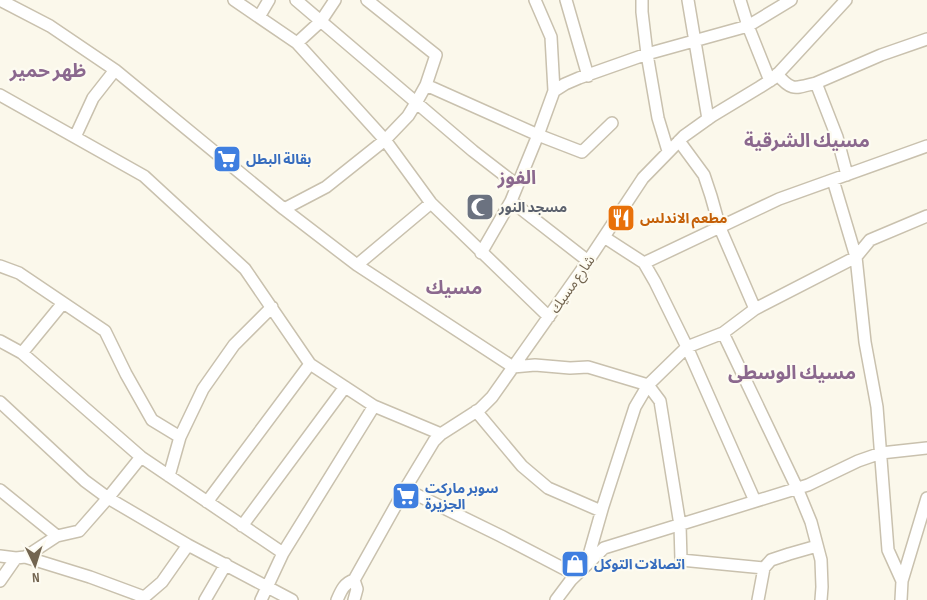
<svg xmlns="http://www.w3.org/2000/svg" width="927" height="600" font-family="'Sofia Sans Condensed','Noto Sans Arabic',sans-serif">
  <style>
    .lines { fill: none; stroke-linecap: round; stroke-linejoin: round }
    .minor-casing { stroke: #c9c1ae; stroke-width: 14 }
    .minor { stroke: #fff; stroke-width: 11 }
    .labels { text-anchor: middle; stroke-width: 4.5; stroke-linejoin: round; paint-order: stroke }
    .shop-label { font-size: 14px; font-weight: bold; fill: #366cbe; stroke: #fdfbf1; text-anchor: start }
    .worship-label { font-size: 14px; font-weight: bold; fill: #5b616d; stroke: #fdfbf1; text-anchor: start }
    .food-label { font-size: 14px; font-weight: bold; fill: #c56008; stroke: #fdfbf1; text-anchor: start }
    .street-label { font-size: 14px; fill: #736550; stroke: #fdfbf1 }
    .district-label { font-size: 19px; font-weight: bold; fill: #8b688e; stroke: #fdfbf1 }
  </style>
  <rect width="100%" height="100%" fill="#fbf8eb"/>
  <g class="lines">
    <defs>
      <path id="minor" d="M0,0L50,26L115,70L284,209L357,265L513,367L535,365L570,368L588,367L648,385L660,401L680,525L681,560L764,568
        M234,0L297,43L385,140L431,203L549,317
        M296,0L473,151L517,185
        M535,0L551,37L554,91
        M566,0L588,76
        M642,0V12L647,54L658,118L668,151
        M688,0L708,119
        M740,0L748,26L770,81
        M259,17L269,0
        M297,43L321,21L335,0
        M777,74C792,92 795,88 816,83
        M426,85L538,135L582,152L612,123
        M0,95L144,176L245,269L310,364L374,406L441,434
        M75,137L93,98L115,70
        M679,141L704,175L711,196L720,228L755,309
        M847,175L837,137L816,83L881,55L927,39
        M833,180L856,257L865,342L877,407L888,550L902,581
        M511,201L588,261
        M284,209L326,187L385,140L408,116L416,103L426,85L436,55L367,0
        M604,237L644,263L779,199L927,146
        M481,253L511,201L538,135L554,91L565,84L579,78L647,54L748,26L791,0
        M644,263L655,282L687,347L755,501
        M357,265L431,203
        M0,266L19,273L105,331L126,374L152,420L180,437
        M723,333L797,488L811,522L821,560L822,587L821,600
        M0,341L22,353L141,457L283,553
        M22,353L63,303
        M0,402L85,481L108,498L188,545L292,600
        M476,411L522,466L548,488L601,511
        M169,476L180,437L203,389L234,345L272,307
        M405,489L501,536L576,575
        M0,490L57,536
        M207,502L310,364
        M242,526L345,387
        M0,556L16,558L25,557L35,560L90,577L144,597
        M25,557L57,536L79,531L108,498L141,457
        M590,562L589,555L603,506L635,407L648,385L687,347L723,333L755,309L856,257L870,240L927,216
        M0,581L16,558
        M141,600L162,582L188,545
        M205,600L226,564
        M261,600L283,553L374,406
        M337,600C341,591 344,583 354,580L405,489L434,441L441,434L480,409L492,397L588,261L643,178L684,136L712,116L760,87L774,78L846,0
        M354,600L357,589L354,580
        M556,600L571,580L604,548L808,485L858,461L881,453L927,448
        M758,600L764,568L771,560L789,554L817,546
        M901,600L902,581L927,498"/>
    </defs>
    <use href="#minor" class="minor-casing"/>
    <use href="#minor" class="minor"/>
  </g>
  <defs>
    <symbol id="supermarket-square" viewBox="-11 -11 22 22"><rect x="-9" y="-9" width="18" height="18" rx="4" fill="#3f7fe0" stroke="#fdfbf1"/><path d="M-6-5.5h2.5l.6 2H6L4.5 2H-2.5L-4.4-4H-6ZM-1.5 3.2a1.3 1.3 0 1 0 .1 0ZM3 3.2a1.3 1.3 0 1 0 .1 0Z" fill="#fff"/></symbol>
    <symbol id="mosque-square" viewBox="-11 -11 22 22"><rect x="-9" y="-9" width="18" height="18" rx="4" fill="#6b7280" stroke="#fdfbf1"/><path d="M3.5-4.9A6 6 0 1 0 3.5 4.9A5 5 0 1 1 3.5-4.9Z" fill="#fff"/></symbol>
    <symbol id="restaurant-square" viewBox="-11 -11 22 22"><rect x="-9" y="-9" width="18" height="18" rx="4" fill="#e8710a" stroke="#fdfbf1"/><path d="M-5-6h1v4h1v-4h1v4h1v-4h1v5L-1.5 .5V6h-2V.5L-5-1ZM5-6V6H3V1.5H1.5Q1.5-4 5-6Z" fill="#fff"/></symbol>
    <symbol id="shop-square" viewBox="-11 -11 22 22"><rect x="-9" y="-9" width="18" height="18" rx="4" fill="#3f7fe0" stroke="#fdfbf1"/><path d="M-5-2.5h2.3a2.7 3.5 0 0 1 5.4 0H5L5.5 6h-11ZM-1.5-2.5h3a1.5 2.3 0 0 0-3 0Z" fill="#fff"/></symbol>
  </defs>
  <g fill-rule="evenodd">
    <use href="#supermarket-square" x="211" y="143" width="32" height="32"/>
    <use href="#mosque-square" x="464" y="191" width="32" height="32"/>
    <use href="#restaurant-square" x="605" y="202" width="32" height="32"/>
    <use href="#supermarket-square" x="390" y="480" width="32" height="32"/>
    <use href="#shop-square" x="559" y="548" width="32" height="32"/>
  </g>
  <g class="labels">
    <g class="shop-label">
      <text x="246" y="164">بقالة البطل</text>
      <text x="425" y="493">سوبر ماركت<tspan x="425" dy="16">الجزيرة</tspan></text>
      <text x="594" y="569">اتصالات التوكل</text>
    </g>
    <g class="worship-label">
      <text x="499" y="212">مسجد النور</text>
    </g>
    <g class="food-label">
      <text x="640" y="223">مطعم الاندلس</text>
    </g>
    <g class="street-label">
      <text transform="translate(572 284) rotate(-55)" y="5">شارع مسيك</text>
    </g>
    <g class="district-label">
      <text x="48" y="77">ظهر حمير</text>
      <text x="807" y="147">مسيك الشرقية</text>
      <text x="517" y="184">الفوز</text>
      <text x="454" y="294">مسيك</text>
      <text x="792" y="379">مسيك الوسطى</text>
    </g>
  </g>
  <g transform="translate(35 565) rotate(176)" stroke="#fdfbf1" stroke-width="4" paint-order="stroke">
  <path d="M0-4L9 19L0 12L-9 19Z" fill="#736550"/>
  <text y="-8" font-size="14" font-weight="bold" text-anchor="middle" fill="#736550">N</text>
  </g>
</svg>
